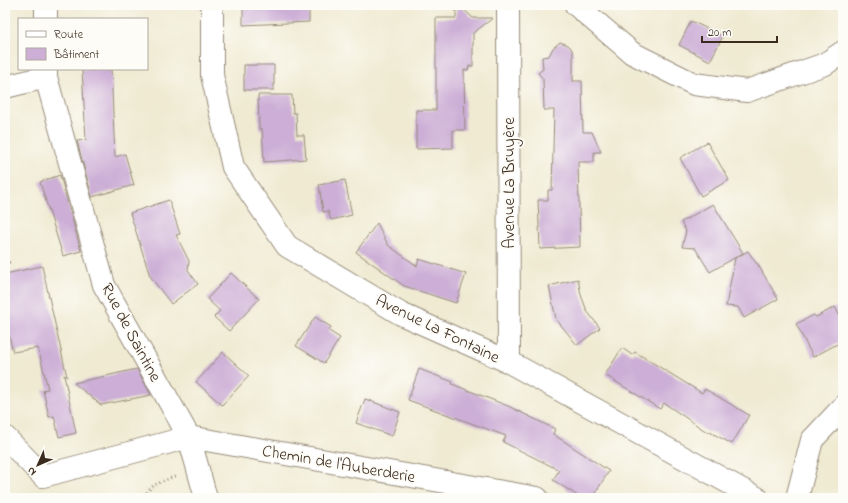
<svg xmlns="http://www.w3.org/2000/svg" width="848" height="503" font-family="'Indie Flower',sans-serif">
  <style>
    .building { fill: #ccaed6 }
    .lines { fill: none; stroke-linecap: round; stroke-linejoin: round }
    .minor-casing { stroke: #958a78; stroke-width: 24 }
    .path { stroke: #958a78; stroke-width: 2.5; stroke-dasharray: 1 3; stroke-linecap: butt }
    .minor { stroke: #fff; stroke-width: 22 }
    .labels { text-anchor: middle; stroke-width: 4; stroke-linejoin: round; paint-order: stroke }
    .street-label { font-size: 17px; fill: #3b2a1e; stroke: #fdfcf7 }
  </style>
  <rect width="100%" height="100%" fill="#fdfcf7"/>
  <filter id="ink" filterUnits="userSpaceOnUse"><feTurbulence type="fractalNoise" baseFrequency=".025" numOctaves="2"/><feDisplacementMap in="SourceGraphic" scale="8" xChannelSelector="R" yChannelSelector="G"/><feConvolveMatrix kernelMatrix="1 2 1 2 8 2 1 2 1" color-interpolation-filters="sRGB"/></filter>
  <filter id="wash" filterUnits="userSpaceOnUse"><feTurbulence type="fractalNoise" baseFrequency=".012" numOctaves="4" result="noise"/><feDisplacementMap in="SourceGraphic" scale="16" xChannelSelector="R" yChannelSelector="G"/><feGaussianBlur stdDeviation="0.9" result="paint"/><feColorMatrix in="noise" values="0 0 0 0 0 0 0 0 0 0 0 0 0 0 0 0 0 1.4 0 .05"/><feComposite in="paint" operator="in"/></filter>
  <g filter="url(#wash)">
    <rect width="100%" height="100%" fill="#efead1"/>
    <g id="blocks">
      <path class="building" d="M243,5H309V22L243,25Z
        M456,5H459L473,18H493L473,33V66H469L468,70H464L465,130H453V148L416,149V110H436V18H456Z
        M691,21L723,36L710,61L679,45Z
        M560,42L568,45L571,48L573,53V81H582L583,132H592L601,152H594V162H578L580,247L540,249L538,200H548V190H552L554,110H544L543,79L538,73L543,69L542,57L549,56L553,48Z
        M244,65H274V90H244Z
        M82,69H111L115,157L125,154L134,185L92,197L77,141L86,140Z
        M258,95H292L293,113H296L297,135H304L306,159L264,162L262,129H259Z
        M707,142L729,180L701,196L680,158Z
        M60,175L81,251L63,256L40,182Z
        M345,180L352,215L331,220L328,211L323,212L319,185Z
        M169,200L180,234L176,235L189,261L188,270L198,284L171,304L150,276L130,213Z
        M713,204L743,253L710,272L695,248L682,247L686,231L681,222Z
        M377,223L388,245L417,266L419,259L466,274L456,303L404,286L356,252Z
        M748,251L756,263H757L778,299L744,318L738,307L726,306L735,258Z
        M42,266L67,377L64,375L76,433L59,437L54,416L49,417L43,390L48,389L38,348L13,352L5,318V274Z
        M231,273L259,299L229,331L214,317L220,311L207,299Z
        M578,279L581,295L587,311L600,328L577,345L556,319L549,286Z
        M835,307L843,322V341L813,357L796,324L814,315L816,317Z
        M315,317L331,327L329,331L340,338L324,363L296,346Z
        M622,348L632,355L635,352L702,393L705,389L749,415L732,444L708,431L707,432L664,403L660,409L605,375Z
        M223,352L249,376L222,405L196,382Z
        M137,369L151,395L101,405L74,383Z
        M419,369L453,382L452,384L508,406L555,429L553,434L609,471L592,498H581L553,480L559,470L503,442L506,436L408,400Z
        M365,399L400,412L392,436L356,423Z"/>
    </g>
  </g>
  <g filter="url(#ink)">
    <use href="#blocks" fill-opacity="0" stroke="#958a78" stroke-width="1"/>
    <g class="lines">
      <defs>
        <path id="minor" d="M212,5V75L233,167L287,246L401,314L509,362L757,498
          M508,5L509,362
          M576,5L632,53L694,84L747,91L825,64L843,52
          M46,19V5
          M46,69V77L104,285L189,437L206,498
          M5,87L46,77
          M5,437L43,476L189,437L537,498
          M797,498L812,440L843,407"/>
      </defs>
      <use href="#minor" class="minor-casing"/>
      <path class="path" d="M5,263L11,262
        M141,498L154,485L175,476"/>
      <use href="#minor" class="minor"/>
    </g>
  </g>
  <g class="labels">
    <g class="street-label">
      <text transform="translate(508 183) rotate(-90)" y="6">Avenue La Bruyère</text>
      <text transform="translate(438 328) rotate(26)" y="6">Avenue La Fontaine</text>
      <text transform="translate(132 332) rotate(62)" y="6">Rue de Saintine</text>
      <text transform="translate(339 463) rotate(10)" y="6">Chemin de l'Auberderie</text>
    </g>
  </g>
  <rect width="848" height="503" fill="none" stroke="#fdfcf7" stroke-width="20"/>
  <rect x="18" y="18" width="130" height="52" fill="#fdfcf7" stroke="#afa8a0"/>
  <rect x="26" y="31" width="20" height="6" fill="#ffffff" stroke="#afa8a0"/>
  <text x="54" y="38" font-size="12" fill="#3b2a1e">Route</text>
  <rect x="26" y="48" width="20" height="12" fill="#ccaed6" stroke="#afa8a0"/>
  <text x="54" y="58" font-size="12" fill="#3b2a1e">Bâtiment</text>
  <g transform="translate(38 465) rotate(225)" stroke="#fdfcf7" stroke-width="3" paint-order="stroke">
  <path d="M0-3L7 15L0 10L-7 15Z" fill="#3b2a1e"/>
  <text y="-6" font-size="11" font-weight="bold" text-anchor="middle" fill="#3b2a1e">N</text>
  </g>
  <path d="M702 36v6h75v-6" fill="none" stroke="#3b2a1e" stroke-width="2"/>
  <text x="708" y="36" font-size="12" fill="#3b2a1e" stroke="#fdfcf7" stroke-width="3" paint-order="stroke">20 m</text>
</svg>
